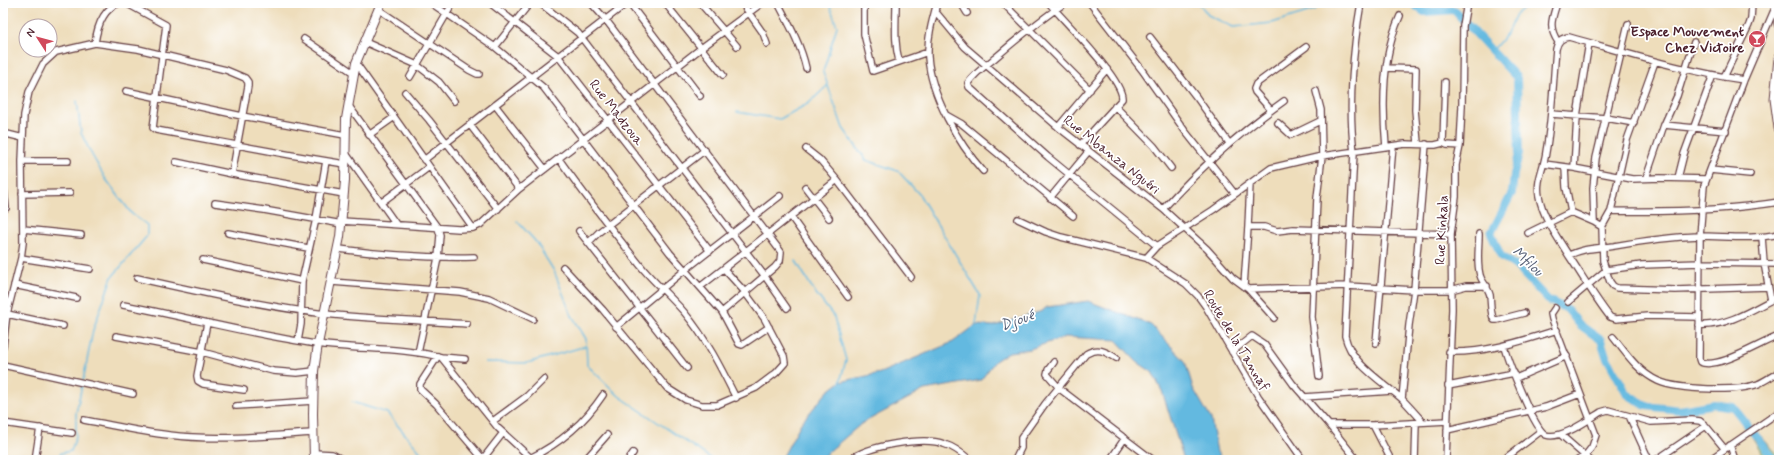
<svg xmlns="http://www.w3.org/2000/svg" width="1782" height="463" font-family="Mynerve,sans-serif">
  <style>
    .green { fill: #a3ca74; stroke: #767450 }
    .water { fill: #64b9e0; stroke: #576c86 }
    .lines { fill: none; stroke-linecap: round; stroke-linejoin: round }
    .stream { stroke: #64b9e0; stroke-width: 1.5 }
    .river { stroke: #64b9e0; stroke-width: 8 }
    .street-casing { stroke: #633c41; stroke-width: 8 }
    .secondary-casing { stroke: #633c41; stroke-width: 10 }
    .primary-casing { stroke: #633c41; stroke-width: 11 }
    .street { stroke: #fff; stroke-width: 5.5 }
    .secondary { stroke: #fff; stroke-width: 8 }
    .primary { stroke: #fff; stroke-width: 9 }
    .labels { text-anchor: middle; stroke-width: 3.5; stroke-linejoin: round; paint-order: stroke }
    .poi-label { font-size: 14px; font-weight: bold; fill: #4a1f2b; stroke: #fff; text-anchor: end }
    .street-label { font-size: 14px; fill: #4a1f2b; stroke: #fff }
    .water-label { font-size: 15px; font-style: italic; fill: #545d73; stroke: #fff }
  </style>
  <rect width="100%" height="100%" fill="#fff"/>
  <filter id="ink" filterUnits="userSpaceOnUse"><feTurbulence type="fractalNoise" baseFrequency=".025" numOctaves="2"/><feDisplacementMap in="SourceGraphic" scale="8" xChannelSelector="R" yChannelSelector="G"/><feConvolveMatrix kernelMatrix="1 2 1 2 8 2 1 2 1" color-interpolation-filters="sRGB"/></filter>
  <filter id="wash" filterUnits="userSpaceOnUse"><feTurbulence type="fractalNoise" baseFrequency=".012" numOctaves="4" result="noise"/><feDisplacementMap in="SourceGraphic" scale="16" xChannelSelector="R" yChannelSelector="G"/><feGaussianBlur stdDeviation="0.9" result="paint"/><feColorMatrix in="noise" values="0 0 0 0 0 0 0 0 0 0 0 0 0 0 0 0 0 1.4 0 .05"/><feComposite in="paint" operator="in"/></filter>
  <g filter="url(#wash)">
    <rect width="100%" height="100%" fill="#edb"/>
    <path class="green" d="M1757,432L1779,456V460H1766L1751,435Z"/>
    <path class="water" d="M1088,301L1151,325L1185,361L1193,388L1211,419L1217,452L1222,460H1184L1162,391L1152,372L1137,362L1116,340L1065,337L1030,349L1009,352L995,361L981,380L924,390L861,424L819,460H781L801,423L827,392L840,382L880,373L953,342L976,325L994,326L1042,311L1047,307Z"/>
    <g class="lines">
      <path class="stream" d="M829,3L837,26L823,72L843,128L866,160L898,171L919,194L980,295L976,325
        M1199,3L1208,15L1233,27L1272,23L1314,10L1324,3
        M1493,50L1507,33L1516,14L1531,3
        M77,101L81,133L92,155L105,178L132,214L147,225V236L112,277L93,330L83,381
        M737,112L780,119L809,103L827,86
        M517,221L536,242L554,271L571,314L586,339L587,365L619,396L713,460
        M796,261L814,291L834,317L846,360L840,382
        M485,362L527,363L586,346
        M352,402L387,413L427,460
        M58,460L61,453L71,451L76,436V413L82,385"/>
      <path class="river" d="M1412,3L1424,12L1454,10L1517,78L1519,154L1514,174L1512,193L1491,233L1501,256L1517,267L1548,300L1567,309L1580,325L1601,340L1606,356L1627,394L1646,406L1680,410L1714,404L1733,407L1775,460"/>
    </g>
  </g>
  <g filter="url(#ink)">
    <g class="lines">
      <defs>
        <path id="street" d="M126,3L166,25L153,128L156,130L291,155L345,164
          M431,3L495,47L544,88L670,253L722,312L739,344L742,345L769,327
          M490,3L558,56L710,251
          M540,3L578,33L764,275L787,308
          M591,3L606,20L781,252L780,261L775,267L722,312
          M629,3L700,96
          M665,3L723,75
          M700,3L737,46
          M742,3L763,33L767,44
          M778,3C789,24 801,45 806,68
          M937,3C932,21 927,39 928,57C931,96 958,143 983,171
          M961,3L967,13
          M1003,3L1090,90
          M1049,3C1063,20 1124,80 1122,99L1080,145
          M1065,3C1040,20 1018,38 995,58C986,65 975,73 968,83L969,87L1048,157L1157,246
          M1090,3L1142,70L1185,131L1235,194
          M1361,3C1353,48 1348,106 1354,152L1345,336C1351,364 1382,381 1402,399C1409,406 1416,414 1423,422
          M1557,3C1552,19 1548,27 1558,42
          M896,4C896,24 894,42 899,61
          M864,5V34L873,71L928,52
          M1775,8L1744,80L1704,186L1700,236L1699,359L1700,362C1719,370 1761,342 1779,336
          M378,9L469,70L477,74H479
          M935,11L965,47L1058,127L1163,209L1207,249L1233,278L1248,289L1274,318
          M1150,37L1197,98L1229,143
          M304,39L355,74
          M365,42L417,65L439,82L454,101
          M95,43C97,28 103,9 119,3
          M495,47L530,3
          M1655,62L1627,140L1611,211L1602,227L1603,261L1610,282L1613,286L1617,288L1675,290L1768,287
          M356,63L473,228
          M1387,68L1416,69L1415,110L1418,143
          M410,77L453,3
          M1724,77L1749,25L1751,19L1752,3
          M126,91L242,116L345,135
          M1316,91L1321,110L1322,156L1317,198L1312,317L1319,376
          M405,92L429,120L498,209
          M495,105L545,169
          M349,106L438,228L440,235L438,258L418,353
          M1115,106L1154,146L1171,168
          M1271,110L1255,92L1254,89L1256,84L1306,47
          M1551,114L1606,118L1634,123
          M946,115L962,124L1073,216
          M1278,123L1291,135L1320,121
          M470,125L519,189
          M1664,125L1726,131
          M1058,127L1107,69
          M3,133L23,138
          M369,135L393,118
          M1443,143L1445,82
          M1386,147C1382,104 1382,55 1400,16
          M806,149L820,160L837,180L911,277
          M345,152L396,224
          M559,159C586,197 615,234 644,270C657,285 671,297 684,312C706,338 721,368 736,398
          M424,160L627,3
          M22,161H68
          M176,162L232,174L344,194
          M1544,164L1574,168L1632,179L1660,178L1706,179
          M1565,167L1566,187L1571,212
          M1574,168L1577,116L1589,43
          M1710,170L1750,174
          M1646,178L1664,125L1677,96L1694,42
          M1678,178L1684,154L1713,75
          M3,180L6,208
          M1250,183L1248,227H1264L1277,231L1293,229L1451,234
          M805,187L829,218
          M22,194L70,193
          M1050,198L1088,152
          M382,202L429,167
          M215,203L264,210L342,224
          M1163,209C1200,168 1239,133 1284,101
          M1611,211C1667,212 1724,211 1779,202
          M791,217L848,297
          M1018,219L1046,232L1061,237L1146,258L1186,284L1198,296L1206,307L1258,396L1303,460
          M342,221L459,229L473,228L480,225L519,189L700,49L762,3
          M1602,227L1594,222L1593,188L1596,158L1628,24
          M23,229L81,235
          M579,231L687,368
          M228,233L308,248
          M1528,233L1571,212L1594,222
          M1479,234C1479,247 1476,266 1481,278C1484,284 1488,288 1490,295C1491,303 1490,313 1494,320H1497L1524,313
          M1762,237L1764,263L1771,300
          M589,242L599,232L705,150
          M339,249C384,255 428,258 474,257
          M1569,255C1588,247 1594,249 1614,246C1642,241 1670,237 1699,236C1726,236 1753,240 1779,234
          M21,258L90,269
          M1146,258L1157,246L1213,210L1271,168L1322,156L1405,144L1435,145L1443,143L1447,145L1460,146
          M203,260L302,281
          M563,267L603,310L667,388L686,400L702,405H717L756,388L776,373L785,363L784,356L764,318L744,291L724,269
          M137,278C199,292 262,306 325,314C372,319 420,320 467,324
          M332,282L460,292L489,298L533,319
          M14,285L76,298
          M1244,286L1248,227
          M700,287L837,180
          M1248,289L1347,286L1414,290H1451L1466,286H1487
          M1568,302L1606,270L1614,269L1642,265L1700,263L1779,264
          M123,305C188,317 252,335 317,344C359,350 400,347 441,357L498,428L533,460
          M1555,308L1551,314L1552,319L1596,435L1592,447L1585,456L1561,435
          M7,314L63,326
          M1699,317L1648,316L1616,319L1610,317C1595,298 1583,277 1569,256C1558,238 1543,218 1539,196C1536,180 1544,168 1546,152C1552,118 1553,83 1556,49C1558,41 1561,38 1569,37C1627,53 1685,72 1744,80
          M207,323L197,376L198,381L203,384L244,390
          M1699,325C1727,327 1755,308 1779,296
          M616,327L685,270L780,196
          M116,336L202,352L273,371L297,373L314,371
          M1613,337C1626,353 1638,372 1658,381C1679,390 1737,392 1758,384C1765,381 1772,376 1779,372
          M298,341L301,324L302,281L316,219L326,161
          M1376,343L1393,146
          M3,346L7,314L21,258L23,243L22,161L24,115L29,92L43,64L56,52L95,43L138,49L226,70L245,78L248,82V86L232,174
          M1504,346C1508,360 1534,430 1546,435C1561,440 1588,420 1601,412L1608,410L1651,422L1692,420L1700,421L1706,426L1724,448
          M1232,352L1252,336L1264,344L1293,384L1329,425H1373L1447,421
          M1449,352C1486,353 1522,341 1557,330
          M438,356L420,384V389L436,404L483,459
          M441,357L465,359
          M1054,362L1048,370L1047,374L1060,389L1153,460
          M3,365L133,394
          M1516,378L1567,356
          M1448,386L1514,373
          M1304,397L1392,391
          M1402,399L1409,325L1414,290L1426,144
          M236,406L313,401
          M1630,418L1649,460
          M84,420C112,425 140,432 169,435C216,441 265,436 313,433
          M493,421L527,396L544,379
          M3,423L72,433
          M1329,425L1357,460
          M1373,425L1391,460
          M1447,430L1546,407L1580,394
          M1730,445L1735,460
          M314,453L332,454L343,460
          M530,458C559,444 585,422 603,395
          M35,460L40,428
          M482,460L503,433
          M585,460L607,435
          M628,460L633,453
          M850,460C866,446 924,436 944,444C954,447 962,453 970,460
          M1015,460L1021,448V438L1045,404L1086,354C1098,347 1105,351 1116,358
          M1110,460L1125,438
          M1415,460L1416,423
          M1446,460L1452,309L1451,234L1456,197V165L1460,146L1462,106L1463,26L1467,3
          M1503,460L1541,431
          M1578,460L1585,456L1590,460
          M1656,460L1706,426
          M1709,460L1779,412"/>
        <path id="secondary" d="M314,460L313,414L314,371L318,344L340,237L345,181L346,119L356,63L381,3"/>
        <path id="primary" d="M1778,11L1779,24
          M1779,58L1775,99L1779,128"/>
      </defs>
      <use href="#street" class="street-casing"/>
      <use href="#secondary" class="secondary-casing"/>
      <use href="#primary" class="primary-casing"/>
      <use href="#street" class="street"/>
      <use href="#secondary" class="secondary"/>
      <use href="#primary" class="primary"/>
    </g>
  </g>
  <defs>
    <symbol id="bar-disc" viewBox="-11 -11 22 22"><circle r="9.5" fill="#d1495b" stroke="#fff"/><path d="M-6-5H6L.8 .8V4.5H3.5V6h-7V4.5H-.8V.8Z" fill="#fff"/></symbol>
  </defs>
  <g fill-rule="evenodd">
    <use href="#bar-disc" x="1747" y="29" width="20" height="20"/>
  </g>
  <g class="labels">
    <g class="poi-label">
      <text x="1744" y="36">Espace Mouvement<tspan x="1744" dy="16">Chez Victoire</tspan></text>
    </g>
    <g class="street-label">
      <text transform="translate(617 112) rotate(52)" y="5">Rue Madzoua</text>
      <text transform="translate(1112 154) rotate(38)" y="5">Rue Mbanza Nguéri</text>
      <text transform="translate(1441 230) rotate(-87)" y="5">Rue Kinkala</text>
      <text transform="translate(1237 340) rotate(59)" y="5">Route de la Tannaf</text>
    </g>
    <g class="water-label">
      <text transform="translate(1528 261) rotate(43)" y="5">Mfilou</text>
      <text transform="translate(1017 320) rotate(-20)" y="5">Djoué</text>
    </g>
  </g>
  <rect width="1782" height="463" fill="none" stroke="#fff" stroke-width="16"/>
  <g transform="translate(38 38) rotate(306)"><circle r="19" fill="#ffffff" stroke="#b7a5aa"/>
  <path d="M0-3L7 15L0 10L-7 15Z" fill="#d1495b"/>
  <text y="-6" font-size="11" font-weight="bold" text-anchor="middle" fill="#4a1f2b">N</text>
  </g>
</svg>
